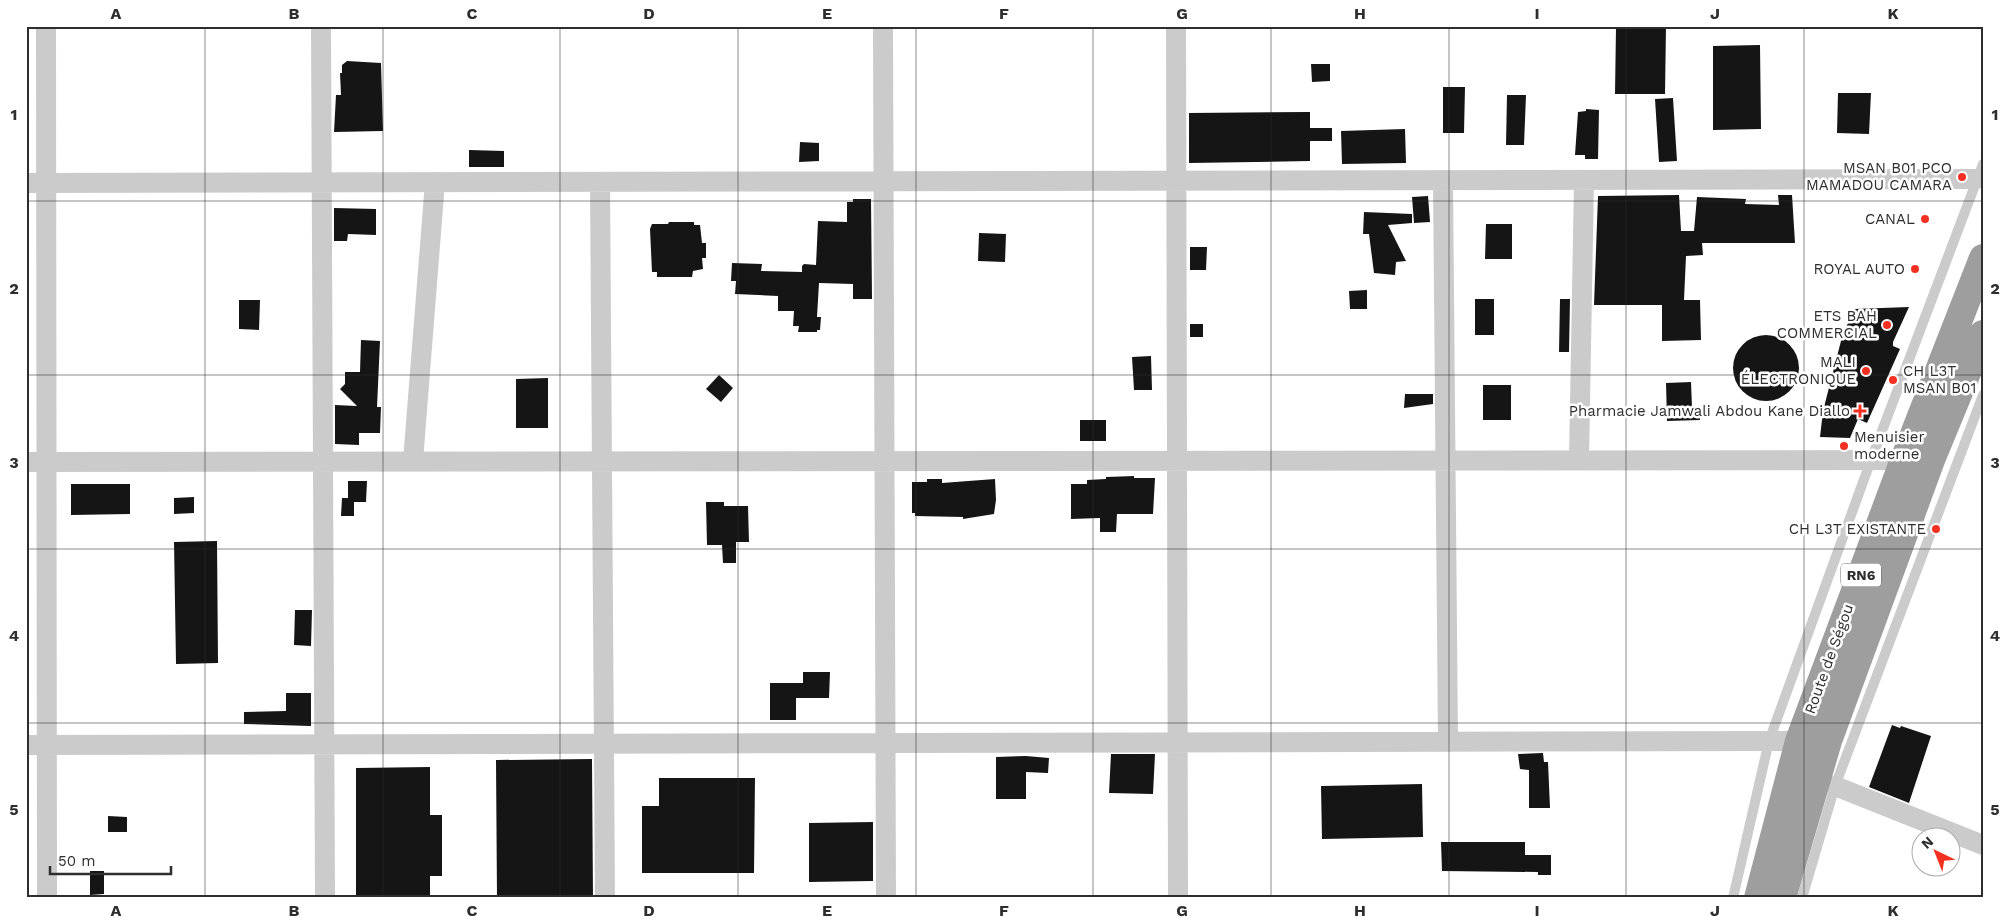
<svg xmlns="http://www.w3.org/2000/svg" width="2009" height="924" font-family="'Work Sans',sans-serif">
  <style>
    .building { fill: #151515 }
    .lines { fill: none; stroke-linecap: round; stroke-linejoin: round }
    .service { stroke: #cbcbcb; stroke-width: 10 }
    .minor { stroke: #cbcbcb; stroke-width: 20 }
    .trunk { stroke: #9e9e9e; stroke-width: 28 }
    .grid { fill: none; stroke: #2e2e2e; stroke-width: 1; stroke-opacity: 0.55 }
    .poi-dot { fill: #f33021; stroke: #fff; stroke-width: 2 }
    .labels { text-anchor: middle; stroke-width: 5; stroke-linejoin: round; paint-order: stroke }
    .shield { fill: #fff; stroke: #6d6d6d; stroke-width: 1 }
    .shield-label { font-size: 14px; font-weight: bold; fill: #2e2e2e }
    .poi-label { font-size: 15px; fill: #2e2e2e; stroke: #fff; text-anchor: end }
    .street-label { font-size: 15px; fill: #2e2e2e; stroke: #fff }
    .neatline { fill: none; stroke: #2e2e2e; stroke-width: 2 }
    .grid-label { font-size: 16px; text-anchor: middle; font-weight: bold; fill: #2e2e2e }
  </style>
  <rect width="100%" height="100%" fill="#fff"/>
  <path class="building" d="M1666,26L1665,94H1615L1616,27Z
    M1760,45L1761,129L1713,130V46Z
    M347,61L381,63L383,131L334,132L336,95H341L340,73H342V65Z
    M1311,64H1330V81L1312,82Z
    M1443,87H1465L1464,133H1443Z
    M1838,93H1871L1869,134L1837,133Z
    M1507,95H1526L1524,145H1506Z
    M1673,98L1677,161L1659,162L1655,99Z
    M1586,109L1599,110L1598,159H1585V155H1575L1578,112L1586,111Z
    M1310,112V128H1332V141H1310V161L1189,163V113Z
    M1405,129L1406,163L1342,164L1341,131Z
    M800,142L819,143V161L799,162Z
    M469,150L504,151V167H469Z
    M1679,195L1681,231H1694L1697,197L1746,199L1745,204L1779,205L1778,195H1792L1795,243H1702L1703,255L1686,256L1684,300H1700L1701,340L1662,341V305H1594L1598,196Z
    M1428,196L1430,222L1414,223L1412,197Z
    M853,199H871L872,299H853V284L819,283L817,317H821L820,330H817V332H798L799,326H793L794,311H778V296L735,294L736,281H731L732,263L762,264L761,271L802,272V266L804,264L816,265L818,221L847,222V202H853Z
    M334,208L376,209V235L348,234L347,241H334Z
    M1364,212L1412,214V223L1388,225L1406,261L1396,262L1395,275L1374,273L1369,234H1363Z
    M669,222H694V225H700L702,243H706V258H702L703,269L693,271L692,277H657V272H652L650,229L652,224H668Z
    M1486,224H1512V259H1485Z
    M979,233L1006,234L1005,262L978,261Z
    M1190,247H1207L1206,270H1190Z
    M1367,290V309H1350L1349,291Z
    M1475,299H1494V335H1475Z
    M1560,299H1570L1569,352H1559Z
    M239,300H260L259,330L239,329Z
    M1909,307L1893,342V346L1900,349L1867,423L1858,419L1850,438L1820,437L1823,411L1842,337L1854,309Z
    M1190,324H1203V337H1190Z
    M1733 368a33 33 0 1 1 66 0a33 33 0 1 1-66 0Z
    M361,340L380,341L377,407H381L380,433H359V445L335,444V405L357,406L340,389L345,384V372H360Z
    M1151,356L1152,390H1134L1132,357Z
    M719,375L733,388L721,402L706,389Z
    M548,378V428H516V379Z
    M1691,382L1692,407H1699L1700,420L1667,421L1666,383Z
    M1483,385H1511V420H1483Z
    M1405,394H1433V404L1404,408Z
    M1080,420H1106V441H1080Z
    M1134,476V478H1155L1153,514H1117L1116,532H1100V518L1071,519V484H1087V480L1106,479V477Z
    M927,479H942V483L995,479L996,500L994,514L963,519V517L915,516V513H912V482H927Z
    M348,481H367L366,502H354V516H341L342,498H348Z
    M71,484H130V514L71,515Z
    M194,497V513L174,514V498Z
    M706,502H724V506H748L749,542H736V563H723L722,545H707Z
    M217,541L218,663L176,664L174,542Z
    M295,610H312L311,646L294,645Z
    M803,672H830L829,698H796V720H770V683H803Z
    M286,693H311V726L244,724V712L286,711Z
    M1892,725L1900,728L1901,726L1931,736L1909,803L1869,787Z
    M1543,753L1544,762H1548L1550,808H1529V770L1520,769L1518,754Z
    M1111,754H1155L1153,794L1109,793Z
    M1026,756L1049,758L1048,773L1026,772V799H996V757Z
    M592,759L593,898H497L496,760Z
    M430,767V815H442V876H430V898H356V768Z
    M659,778H755L754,873H642V806H659Z
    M1422,784L1423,837L1322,839L1321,786Z
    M108,816L127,817V832H108Z
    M873,822V881L809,882V823Z
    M1441,842H1525V855H1551V875H1538V872L1442,871Z
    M90,871H104V894L90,895Z"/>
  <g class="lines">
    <path class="service" d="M1733,898L1769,741L1871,460L1983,164
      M1802,898L1835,786L1983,395"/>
    <path class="minor" d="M46,26L47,898
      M321,26L325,898
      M883,26L886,898
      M1176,26L1178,898
      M1443,180L1448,742
      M600,182L605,898
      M26,183L1977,179
      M1579,460L1584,180
      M413,461L435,182
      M26,462L1904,460
      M26,745L1799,741
      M1835,786L1983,845"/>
    <path class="trunk" d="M1758,898L1799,741L1904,460L1983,258
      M1782,898L1828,741L1931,460L1983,334"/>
  </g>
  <path class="grid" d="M205,26V898M383,26V898M560,26V898M738,26V898M916,26V898M1093,26V898M1271,26V898M1449,26V898M1626,26V898M1804,26V898M26,201H1983M26,375H1983M26,549H1983M26,723H1983"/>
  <g class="poi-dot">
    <circle cx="1962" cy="177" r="5"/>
    <circle cx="1925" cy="219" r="5"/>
    <circle cx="1915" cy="269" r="5"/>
    <circle cx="1887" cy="325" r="5"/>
    <circle cx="1866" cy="371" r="5"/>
    <circle cx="1893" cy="380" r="5"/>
    <path d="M1857.5 403.5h5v5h5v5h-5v5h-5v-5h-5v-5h5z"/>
    <circle cx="1844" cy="446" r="5"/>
    <circle cx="1936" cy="529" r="5"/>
  </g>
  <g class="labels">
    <rect class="shield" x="1841" y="563.5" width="40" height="23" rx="4"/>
    <g class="shield-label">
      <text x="1861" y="580">RN6</text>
    </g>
    <g class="poi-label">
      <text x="1952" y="173">MSAN B01 PCO<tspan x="1952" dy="17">MAMADOU CAMARA</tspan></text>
      <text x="1915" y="224">CANAL</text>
      <text x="1905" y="274">ROYAL AUTO</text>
      <text x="1877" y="321">ETS BAH<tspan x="1877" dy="17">COMMERCIAL</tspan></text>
      <text x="1856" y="367">MALI<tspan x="1856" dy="17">ÉLECTRONIQUE</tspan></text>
      <text x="1903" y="376" text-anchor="start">CH L3T<tspan x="1903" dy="17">MSAN B01</tspan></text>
      <text x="1850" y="416">Pharmacie Jamwali Abdou Kane Diallo</text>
      <text x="1854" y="442" text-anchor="start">Menuisier<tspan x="1854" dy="17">moderne</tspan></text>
      <text x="1926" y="534">CH L3T EXISTANTE</text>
    </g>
    <g class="street-label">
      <text transform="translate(1829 659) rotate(-70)" y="5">Route de Ségou</text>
    </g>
  </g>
  <rect width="2009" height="924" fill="none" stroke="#ffffff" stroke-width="55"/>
  <g transform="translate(1936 852) rotate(317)"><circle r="24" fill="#ffffff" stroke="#ababab"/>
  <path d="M0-4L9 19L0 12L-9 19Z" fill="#f33021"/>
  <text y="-8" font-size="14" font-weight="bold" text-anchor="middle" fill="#2e2e2e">N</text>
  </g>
  <path d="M50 866v8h121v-8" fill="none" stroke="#2e2e2e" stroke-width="2.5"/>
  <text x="58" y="866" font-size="15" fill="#2e2e2e" stroke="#ffffff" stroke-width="4" paint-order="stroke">50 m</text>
  <rect x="28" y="28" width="1954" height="868" class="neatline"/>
  <g class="grid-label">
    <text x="116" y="19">A</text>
    <text x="294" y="19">B</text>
    <text x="472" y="19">C</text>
    <text x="649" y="19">D</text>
    <text x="827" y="19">E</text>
    <text x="1004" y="19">F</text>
    <text x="1182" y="19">G</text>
    <text x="1360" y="19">H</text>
    <text x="1537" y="19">I</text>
    <text x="1715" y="19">J</text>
    <text x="1893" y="19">K</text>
    <text x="14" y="120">1</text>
    <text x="1995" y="120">1</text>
    <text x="14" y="294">2</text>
    <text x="1995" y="294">2</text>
    <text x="14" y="468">3</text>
    <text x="1995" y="468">3</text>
    <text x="14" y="641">4</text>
    <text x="1995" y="641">4</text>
    <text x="14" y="815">5</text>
    <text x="1995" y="815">5</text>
    <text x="116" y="916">A</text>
    <text x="294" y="916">B</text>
    <text x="472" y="916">C</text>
    <text x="649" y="916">D</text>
    <text x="827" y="916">E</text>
    <text x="1004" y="916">F</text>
    <text x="1182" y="916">G</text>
    <text x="1360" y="916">H</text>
    <text x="1537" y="916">I</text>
    <text x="1715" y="916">J</text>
    <text x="1893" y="916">K</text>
  </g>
</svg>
